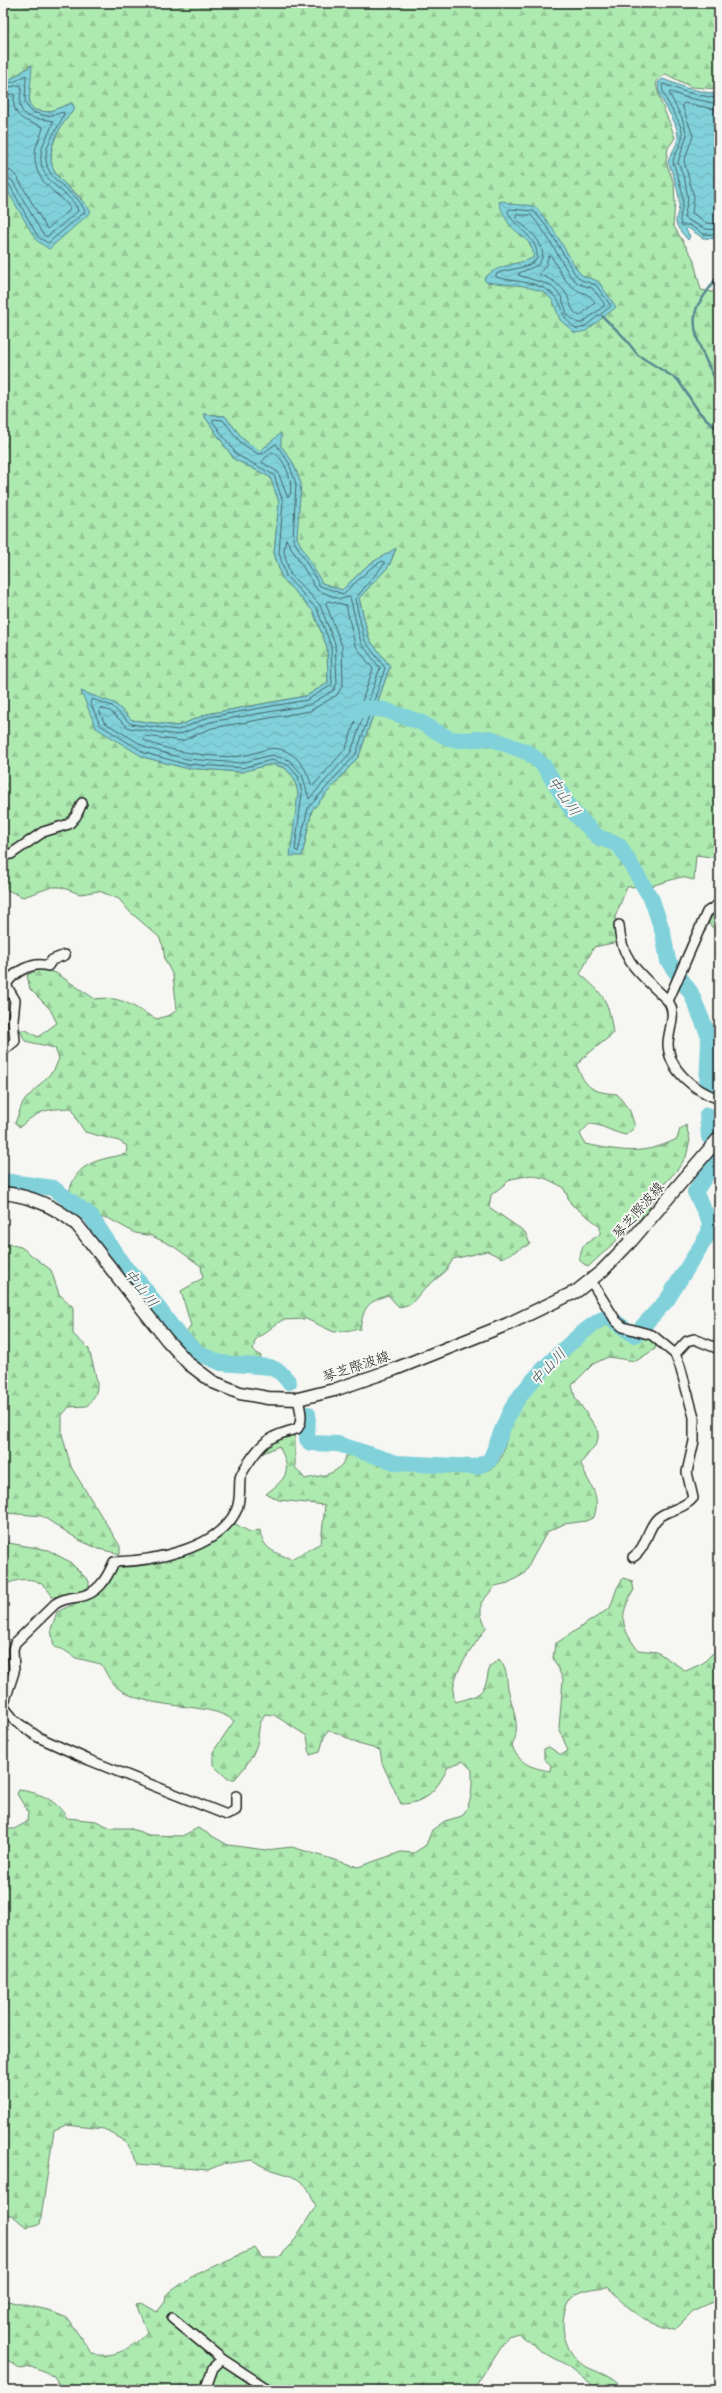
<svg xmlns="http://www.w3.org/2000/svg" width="722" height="2393" font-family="'Balsamiq Sans','Klee One',sans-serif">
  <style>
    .forest { fill: url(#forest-firs); stroke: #648366; fill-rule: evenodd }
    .water { fill: url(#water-waves); stroke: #59898f }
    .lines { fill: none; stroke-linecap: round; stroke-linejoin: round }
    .shore { stroke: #446468; stroke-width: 1 }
    .stream { stroke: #59898f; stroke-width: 2.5 }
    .river { stroke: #81d1db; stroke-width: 16 }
    .minor-casing { stroke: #1c1c1c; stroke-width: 12 }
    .major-casing { stroke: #1c1c1c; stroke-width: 15 }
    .minor { stroke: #f6f6f2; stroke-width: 9 }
    .major { stroke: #f6f6f2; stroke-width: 12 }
    .labels { text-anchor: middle; stroke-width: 4; stroke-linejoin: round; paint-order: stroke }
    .street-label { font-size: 14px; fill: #1c1c1c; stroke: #f6f6f2 }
    .water-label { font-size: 15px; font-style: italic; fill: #3f5b5f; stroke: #f6f6f2 }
  </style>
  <defs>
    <pattern id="forest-firs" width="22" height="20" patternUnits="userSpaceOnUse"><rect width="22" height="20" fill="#adeab0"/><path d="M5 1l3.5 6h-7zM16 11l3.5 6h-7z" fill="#94c897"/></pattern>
    <pattern id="water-waves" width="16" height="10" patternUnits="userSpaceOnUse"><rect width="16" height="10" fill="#81d1db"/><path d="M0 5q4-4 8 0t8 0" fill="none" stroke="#6fb3bb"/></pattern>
  </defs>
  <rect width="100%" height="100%" fill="#f6f6f2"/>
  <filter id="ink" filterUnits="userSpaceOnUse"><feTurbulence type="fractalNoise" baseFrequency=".025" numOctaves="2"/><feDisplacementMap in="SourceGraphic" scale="8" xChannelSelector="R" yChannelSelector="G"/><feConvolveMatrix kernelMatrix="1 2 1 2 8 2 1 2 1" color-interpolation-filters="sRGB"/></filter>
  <g filter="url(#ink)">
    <path class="forest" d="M3,3H719V89L691,87L666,74L656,81C658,102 669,118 675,138L668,148L666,162L674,184L675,203L673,225L693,258L701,290L712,292L719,289V858L696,855L694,880L681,877L651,886L627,887L615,917L618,942L594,947L580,974C605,995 609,1002 613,1034L584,1057L577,1066C586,1089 593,1092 617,1094L630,1111L635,1127L626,1135C613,1133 602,1124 589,1124L580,1134L585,1144C621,1151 642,1156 677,1139L680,1129L686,1125L690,1140L686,1157L677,1170L658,1191L647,1212L588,1267L579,1260L583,1246L600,1234V1226L571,1204L563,1187L547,1179L531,1175L511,1179L491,1195L489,1207L525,1232L530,1244L502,1258L487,1251L453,1259L446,1271L423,1290L411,1304L399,1307L388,1295C366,1303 364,1307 360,1329L334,1332L306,1319L282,1320L255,1340L253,1350L261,1356L260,1361C225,1359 211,1360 186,1333L191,1326L181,1291L203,1278L201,1266L173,1246L152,1236L135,1233L108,1218H99L88,1206L69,1193C76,1162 98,1160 126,1154L127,1146L119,1141L85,1132L77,1120L72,1108C47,1109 39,1110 20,1127L15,1123L23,1102L54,1070L59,1059L55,1048L25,1041L20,1030H26L38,1037L57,1023L50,1009L30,989L27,975L40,969L56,973L95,999C123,995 133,1008 157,1019L170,1015L177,1010L173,976L165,960L163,946L159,937L129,911L119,899L99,891L80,894L61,887H52L23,897L3,888V183L5,186L82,199C75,192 66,186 59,178C40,157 59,125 75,109L72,103L48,112L34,110L29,103L31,65L13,78L3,80ZM203,414L225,416L244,440L260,451L281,446C313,486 293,495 297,537C298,548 316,572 322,583L342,590L368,565L396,549L389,566L359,598L369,639L390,666L359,756L312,810L302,856L296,818L298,793L294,778L285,768L271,764L242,772L185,768L143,757L114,703L132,720L178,726L207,714L306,696L328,683L327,647L313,611L282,578L274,553L279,502L270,477L234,459Z
      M719,909V934L708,923L716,910Z
      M3,1243L21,1247L51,1270L59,1294L73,1307V1334L89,1349C91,1360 100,1383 96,1392C95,1397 90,1402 87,1406L69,1407L62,1415V1434L71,1467L120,1546V1554L99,1549L79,1540L42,1516L6,1513L3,1514Z
      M603,1324L614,1328L625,1338H647L656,1344L655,1349L636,1361L608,1357L593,1364L572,1385L575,1397L599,1432L597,1443L581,1463C587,1485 602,1491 594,1517L586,1521L564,1524L547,1532L524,1574L508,1583L495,1586L481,1603V1615L486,1627C474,1649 446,1676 455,1702C479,1696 486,1694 489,1667L499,1659C508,1671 506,1675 508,1688C512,1709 522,1726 512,1746C519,1764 532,1768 550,1771L551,1765L544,1759V1749L549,1747L561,1755L568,1751L559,1728L563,1679L553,1658L555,1644L610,1608L617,1588L623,1578L632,1581L634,1590C619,1615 620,1627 638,1650L657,1652L686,1671L703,1663L719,1647V2299L693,2311L675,2329C652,2329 622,2304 607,2287C594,2288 575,2290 568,2303C558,2322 564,2348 579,2362C591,2372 616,2375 622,2390H599L570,2367L540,2350L518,2333L508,2336L473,2390H62L54,2376L31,2367L21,2369L3,2357V2300L48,2310L67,2318L92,2354C114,2359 133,2348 147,2332L136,2304L142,2303L157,2312L165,2302L166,2295L194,2275L255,2248L262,2258H278L291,2245L316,2206C313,2200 309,2188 304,2184C290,2171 268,2173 253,2160L222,2164L208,2170L138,2164L125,2141L104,2129L66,2125L54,2130L40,2224L26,2227L12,2215H3V1829H14L27,1822L28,1812L17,1794L19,1790C41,1793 55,1799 67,1818L96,1821L111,1828H129L149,1835L182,1836L198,1828L228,1845L266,1850L292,1847L358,1867L401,1852L414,1853L426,1845L432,1830L445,1821L462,1816C473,1802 472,1788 472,1770L463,1761L448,1767C438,1788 426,1804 401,1804L382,1763L380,1750L358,1744L338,1733L328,1731L324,1737L320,1752L310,1755L307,1736L274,1715L265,1714C258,1724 259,1732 257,1744C253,1758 244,1768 235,1779H228L213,1765V1752L234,1721C210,1700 145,1713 114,1685C109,1680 105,1670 101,1664L76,1658L64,1650L54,1647L51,1629L57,1612C88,1596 99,1598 118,1567C159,1561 200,1547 235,1524L250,1532L260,1530C262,1549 276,1553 291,1559L321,1543L325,1505L279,1500L266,1494C288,1477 292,1471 279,1446L261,1454L250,1451L266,1435L287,1429L295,1437V1467L305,1479C326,1474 339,1476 347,1454C365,1453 374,1461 390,1464C412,1469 460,1476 481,1472C504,1468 503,1448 509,1430C510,1424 514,1419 517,1413C535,1377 572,1349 603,1324Z
      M3,1542L48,1550L70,1562L89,1581V1589L57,1597L52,1596C39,1575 24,1577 3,1585Z"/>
    <path class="water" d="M32,65L29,103L34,110L48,112L72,103L75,109C59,125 40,157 59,178C70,190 82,198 91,212L49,249L36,240L3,183V80L13,78Z
      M663,79L686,88L719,95V239L703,238L688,228L686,230L690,236L688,240C666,216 681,222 679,198C677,186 673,174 668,162C670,154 678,145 678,137C678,117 657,103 658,82Z
      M504,201C515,208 526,202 537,208L553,229L578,271L583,276L598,281L616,307L586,331L575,333L560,320L553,301L544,292L524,286L486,282L484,279C496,264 517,265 533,258C535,241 519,236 510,225C506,220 500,208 499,202Z
      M203,414L225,416L244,440L260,451L281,433V446L292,461L301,483L297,538L322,583L342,590L368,565L396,548L389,566L359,598L369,639L390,666L359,756L312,810L302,856H290L298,793L294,778L285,768L271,764L242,772L185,768L143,757L96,728L81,691L114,703L132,720L178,726L207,714L306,696L328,683L327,647L313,611L282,578L274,553L279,502L270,477L234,459Z"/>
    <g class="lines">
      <path class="shore" d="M3,83L14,82L26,75L25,103L32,112L48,116L64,112C63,122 47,140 46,154C43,183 78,189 85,212L48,243L38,237L9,184L3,181
        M3,88L21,85C22,91 19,98 20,105C23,121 41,118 53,121C51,132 42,142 41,153C37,185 74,192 78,211L47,237L42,233L12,180L3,176
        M3,95L14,94C15,98 13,102 14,106C18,122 32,122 43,127C42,136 35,144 35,154C33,188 67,195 70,210L47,229L17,177L11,171L3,170
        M719,99L685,92L664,84L662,85C663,103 685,122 682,138C681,147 674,153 673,162C677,175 682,187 683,200C683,210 678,216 681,225H689L704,234L719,235
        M719,104L684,97L671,92L669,93L682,118L687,135L678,162L685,181L688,199L684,218L706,229L719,230
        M719,110L684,103L682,105L693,136L684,161L694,197L692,213L707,223L719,224
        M510,209L534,211L550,231L575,274L581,280L596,285L611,306L584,327L577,329C558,315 567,313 557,299C543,280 516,283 496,277V274C507,268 530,270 537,258C539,237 515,229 508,212Z
        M517,215H531L545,233L571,277L579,284L592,288L604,303V306L582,323H578L568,316L561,296L550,285L518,275L519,273L538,265C553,247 527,229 516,219Z
        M551,256C558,267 562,279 573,287C582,295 586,290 595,302L580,316C570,313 571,300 565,292C558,282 549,279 539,274L546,265L548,257Z
        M214,419L223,420L241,443L258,454H262L276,444L289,463L296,484L293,539L320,586L343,594L371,568L382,561L385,563L355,599L365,641L385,668L356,754L308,808L298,852L295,850L302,793L298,776L288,765L271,760L242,768L185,764L145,753L100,725L90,702L92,699L112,706L131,724L178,730L209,717L307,700L332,685L331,646L317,609L286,576L279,553L283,502L274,475L237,455L213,422Z
        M272,452C285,456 295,486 289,497L287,496L278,472L262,462Z
        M286,539L317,590L340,599L350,597L361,643L380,668L351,752L309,799L302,774L289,760L271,755L241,763L186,759L147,748L104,722L99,710L101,708L110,711L129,728L178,735L210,722L309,705L334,690L337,683L335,644L320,605L290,574L284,552Z
        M328,601L346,605L355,645L373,669L346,748L314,785L311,784C306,765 290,745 268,749C259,751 250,755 241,756C220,759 161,751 143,739L145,736L182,741L212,728L310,711L337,695L343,684L342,646L326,604Z"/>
      <path class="stream" d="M719,274C712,285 704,295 698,305C686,330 709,365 719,387
        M602,316L622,335L638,355L678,380L699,412L719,431"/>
      <path class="river" d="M356,713L366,708L385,710L420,722L450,739L463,740L490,738L529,753L544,766L572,811L598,837L619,845L652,900L663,933L668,961L691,993L708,1034L709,1041L707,1087
        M707,1115L709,1137
        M3,1181L53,1188L90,1215L123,1265L141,1284L175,1331L198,1353L221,1363L270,1367L280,1372L289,1382
        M308,1414L307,1439L310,1443L338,1444L397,1463L476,1467L490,1460C497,1445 502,1428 510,1412C524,1384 579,1331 607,1316L634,1335L638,1333L642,1327L667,1300L709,1233L710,1222L695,1192L716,1161L715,1156"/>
      <defs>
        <path id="minor" d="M3,855L11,854L43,832L69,824L76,816L82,803
          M719,904L707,912L668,1001C677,1014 669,1028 668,1043C668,1071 696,1091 719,1099
          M619,925C621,964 644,976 668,1001
          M3,1051L15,1041L13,1020L15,1000L6,985C13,972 33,961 48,966L52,960L65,955
          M591,1281L616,1321L623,1327L652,1335L675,1354L680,1366L694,1417V1441L687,1472L693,1498C684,1509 669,1509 658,1518C646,1529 647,1548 633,1557
          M675,1354L687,1341L694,1339L719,1349
          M3,1706L14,1672L13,1649L15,1643L55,1604C62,1599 69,1598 78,1597C98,1594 106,1580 114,1562C152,1561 217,1550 236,1511C241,1501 239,1489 240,1478C242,1471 247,1465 251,1459C265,1439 273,1435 297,1429C304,1420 300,1409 298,1399
          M3,1706L15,1721L38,1737L89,1760L227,1815L236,1810V1796
          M172,2318L222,2359L269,2390
          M205,2390L213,2368L222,2359"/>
        <path id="major" d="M3,1193C32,1196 55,1206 77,1225L167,1340L189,1364L213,1382L240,1393L268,1398L298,1399L334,1390L395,1369L508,1324L577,1291L602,1271L632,1240L719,1138"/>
      </defs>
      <use href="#minor" class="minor-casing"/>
      <use href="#major" class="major-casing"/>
      <use href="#minor" class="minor"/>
      <use href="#major" class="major"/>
    </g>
  </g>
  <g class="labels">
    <g class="street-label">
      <text transform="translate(638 1210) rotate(-49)" y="5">琴芝際波線</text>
      <text transform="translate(356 1366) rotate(-19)" y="5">琴芝際波線</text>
    </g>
    <g class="water-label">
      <text transform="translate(564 796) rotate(55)" y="5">中山川</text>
      <text transform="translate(141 1288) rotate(51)" y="5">中山川</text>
      <text transform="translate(548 1367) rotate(-47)" y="5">中山川</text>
    </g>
  </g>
  <rect width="722" height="2393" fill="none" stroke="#f6f6f2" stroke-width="16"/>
  <rect x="8" y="8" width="706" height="2377" fill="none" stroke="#1c1c1c" stroke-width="1.5" filter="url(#ink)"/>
</svg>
